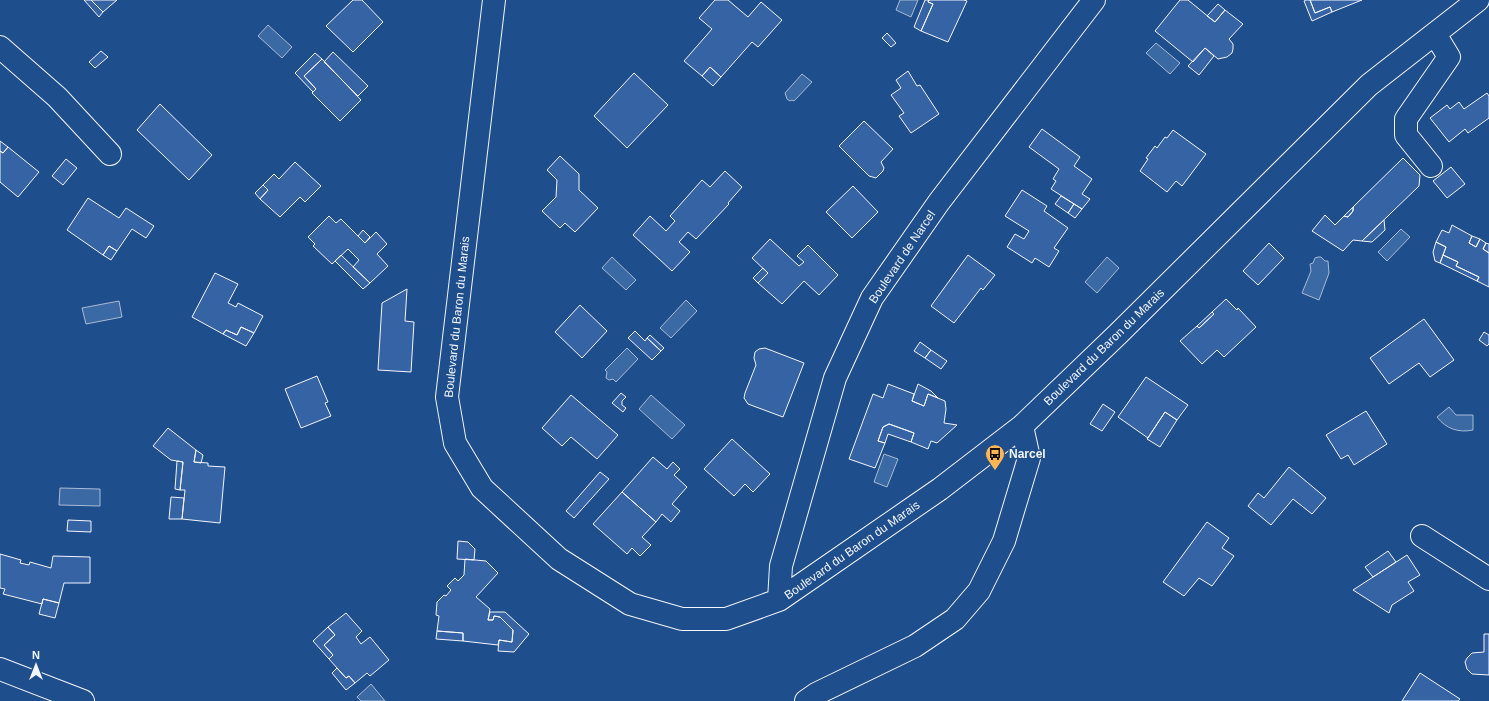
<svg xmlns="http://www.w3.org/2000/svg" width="1489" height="701" font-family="Helvetica,sans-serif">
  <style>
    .water { fill: #3b69a3; stroke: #a8bbd7 }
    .building { fill: #3563a3; stroke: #f2f6ff }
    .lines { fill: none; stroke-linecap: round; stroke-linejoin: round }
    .minor-casing { stroke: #f2f6ff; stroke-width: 24 }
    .minor { stroke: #1f4e8c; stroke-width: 22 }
    .labels { text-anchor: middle; stroke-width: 3; stroke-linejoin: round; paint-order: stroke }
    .street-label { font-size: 12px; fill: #f2f6ff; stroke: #1f4e8c }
    .poi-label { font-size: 12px; font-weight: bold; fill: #f2f6ff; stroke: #1f4e8c; text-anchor: start }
  </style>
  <rect width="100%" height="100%" fill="#1f4e8c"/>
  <path class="water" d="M900,0H918L911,17L896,10Z
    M268,25L292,47L282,58L258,36Z
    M1156,43L1180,63L1170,74L1146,53Z
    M802,74L812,82L794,101L792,100L790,101L787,99L785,93Z
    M1401,229L1410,237L1387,261L1378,252Z
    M612,257L636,280L626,290L602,268Z
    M1107,257L1119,268L1097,293L1085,282Z
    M1318,257H1321L1325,261H1328L1329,273L1319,300L1302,293L1311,271L1310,264L1313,263L1315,258Z
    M686,300L697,311L671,338L660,328Z
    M119,301L122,317L86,324L82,308Z
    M627,348L638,359L616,382L613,379L609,380L606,378L607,372L605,370Z
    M651,395L685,425L672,439L639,409Z
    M1449,407L1456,415H1473V430C1459,433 1446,429 1437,417Z
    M884,454L898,459L887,487L874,482Z
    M60,488L100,489V506L59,505Z
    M371,684L385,701H361L357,697Z"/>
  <path class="building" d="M84,0H91L103,12L99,17Z
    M91,0H117L103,12Z
    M353,0H362L383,22L353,52L326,26Z
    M715,0H728L748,17L761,2L782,20L758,47L752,42L721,77L710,67L702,76L684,61L712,29L699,18Z
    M925,0H929L928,2L933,4L921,31L914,27Z
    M929,0H964L967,1L948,42L921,31L933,4L928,2Z
    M1180,0H1188L1215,22L1225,10L1243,24L1229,39L1233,44V49L1232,53L1227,57L1218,59L1205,48L1193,62L1155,31Z
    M1306,0H1310L1315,13L1330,7L1332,12L1312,21L1304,1Z
    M1310,0H1362L1332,12L1330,7L1315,13Z
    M1218,4L1225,10L1215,22L1207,16Z
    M887,33L896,43L891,47L882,38Z
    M1205,48L1214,56L1199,75L1188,66Z
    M101,51L108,57L95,68L89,62Z
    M333,52L368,86L358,96L324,62Z
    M315,53L322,59L304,76L316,89L313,92L295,73Z
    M322,59L361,100L340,121L312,93L316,89L304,76Z
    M710,67L721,77L713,86L702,76Z
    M908,71L917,86L920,85L939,114L911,133L899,116L904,113L891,95L901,88L896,80Z
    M634,73L668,105L627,148L594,116Z
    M1487,93L1489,96V118L1468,133L1465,129L1449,142L1430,118L1447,105L1450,109L1459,102L1464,109Z
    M160,104L212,155L189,180L137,130Z
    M864,121L893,149L881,162L884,168L883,171L876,178L869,176L839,146Z
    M1042,129L1080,157L1074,166L1092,179L1082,194L1090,199L1082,209L1051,189L1056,181L1053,179L1059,169L1029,147Z
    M1173,130L1206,154L1182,186L1176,181L1167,192L1140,171L1148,159L1146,158L1155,146L1157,148L1165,137L1167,138Z
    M0,141L8,147L3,153L0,151Z
    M8,147L39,172L18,197L0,182V151L3,153Z
    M560,156L579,174V190L598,208L575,232L565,223L560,228L542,211L556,197L557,180L547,170Z
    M1403,158L1420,175L1419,186L1362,241L1353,240L1343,251L1312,231L1325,215L1335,225L1344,216L1348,217L1353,211V207Z
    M66,159L77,168L63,185L52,176Z
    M295,162L321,186L305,202L300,197L280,217L260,199L268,190L263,185L274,174L279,179Z
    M1451,167L1465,184L1447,198L1433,181Z
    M725,171L742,187L728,203L729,204L696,239L688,232L679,242L690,252L672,271L633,235L650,216L666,231L675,221L670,216L702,180L710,187Z
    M263,185L268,190L260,199L255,193Z
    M853,186L878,212L852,238L826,212Z
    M1022,190L1047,206L1044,211L1068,228L1054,248L1059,251L1049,267L1035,258L1032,263L1007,247L1015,234L1024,239L1029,231L1005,216Z
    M1061,196L1074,204L1068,213L1055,204Z
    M88,198L119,218L126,208L154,226L146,238L132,229L117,251L109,246L103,255L67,230Z
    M1074,204L1082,209L1075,218L1068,213Z
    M1353,207V211L1348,217L1344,216Z
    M329,216L336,223L341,219L365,243L376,232L387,244L377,254L388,266L370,283L353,267L359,260L348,249L332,264L313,246L315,244L308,237Z
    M1384,220L1385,230L1372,242L1362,241Z
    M1452,225L1472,236L1469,243L1476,247L1480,239L1486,243L1483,249L1489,253V287L1477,281L1479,277L1456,266L1458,262L1443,255L1446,247L1436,242L1442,230L1449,233Z
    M363,230L370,237L365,243L358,236Z
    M1472,236L1480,239L1476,247L1469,243Z
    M770,239L799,266L804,262L797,256L808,245L838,275L819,295L804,281L782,304L758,283L768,273L752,258Z
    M1436,242L1446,247L1440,263L1435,261L1433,252Z
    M1269,243L1284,258L1258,285L1243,271Z
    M1486,243L1489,244V253L1483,249Z
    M109,246L117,251L111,260L103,255Z
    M341,255L370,283L363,289L335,261Z
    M968,255L995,275L983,290L981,288L954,323L931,306Z
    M1443,255L1458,262L1456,266L1479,277L1477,281L1440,263Z
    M763,268L768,273L758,283L753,278Z
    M215,273L238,284L228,303L236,307L238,303L263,316L254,333L241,327L237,335L226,330L223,334L192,317Z
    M407,289L405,321L414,322L411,372L378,370L382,303Z
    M1226,299L1237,310L1238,308L1256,327L1224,357L1217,350L1202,364L1180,341L1197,326L1199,328L1214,314L1212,312Z
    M580,305L607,331L582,358L555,332Z
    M1212,312L1214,314L1199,328L1197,326Z
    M1424,319L1454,360L1430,377L1419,363L1389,384L1370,358Z
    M241,327L254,333L246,346L223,334L226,330L237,335Z
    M635,331L645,341L647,338L661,351L652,360L628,338Z
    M1484,332L1489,335V344L1487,346L1479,340Z
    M650,335L664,348L661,351L647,338Z
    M920,342L931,350L925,358L914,351Z
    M765,348L804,363L783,417L748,404L744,398L745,393L756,365L754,358L755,352L759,349Z
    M931,350L947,361L941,369L925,358Z
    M317,376L328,402L325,403L331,416L301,428L285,389Z
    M1146,377L1188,405L1177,420L1165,412L1148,438L1118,417Z
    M888,384L914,394L912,401L924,406L928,394L945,401L946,409L944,423L957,425L937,443L931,441L928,449L911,442L914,433L889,424L883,427L878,441L885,443L875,468L849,459L873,394L883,398Z
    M918,384L931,391L938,398L928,394L924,406L912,401Z
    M621,393L626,397L622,401V405L626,408L623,412L612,403Z
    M571,395L618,435L597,459L571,437L562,446L542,428Z
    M1103,404L1115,412L1102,431L1090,424Z
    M1366,411L1387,444L1354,465L1348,455L1341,459L1326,435Z
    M1165,412L1177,420L1160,447L1147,439Z
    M889,424L914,433L911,442L888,434L885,443L878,441L883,427Z
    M168,428L196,450L194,462L208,463V466L225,467L220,523L182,519L185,490H180L183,462L171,460L153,446Z
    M732,439L770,474L753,492L745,484L734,496L704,469Z
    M196,450L203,455L201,463L194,462Z
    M653,457L667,469L673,462L680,469L674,475L687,487L672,504L680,511L671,522L662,514L656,522L622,492Z
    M177,461L183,462L180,490L175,489Z
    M1289,467L1326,498L1312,514L1293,499L1271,525L1248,506L1258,493L1264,498Z
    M600,472L609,479L574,518L566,511Z
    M622,492L656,522L642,537L651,545L640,556L632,548L627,554L593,524Z
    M171,497L184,498L182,519H169Z
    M68,520L91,521V532L67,531Z
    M1207,522L1229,538L1222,548L1234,556L1212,586L1199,578L1184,596L1163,582Z
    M458,541L468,542L475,549L474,560L457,559Z
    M1388,551L1396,562L1373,577L1365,567Z
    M0,554L21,560L20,563L29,565L30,562L51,568L53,556L90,557V583H64L59,603L43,599L42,604L3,594L5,589L0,588Z
    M1407,555L1420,575L1408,582L1414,591L1392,605L1389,613L1353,590Z
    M465,559L486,561L498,573L476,597L490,609L488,620H493L494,616L500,617L513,630L512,642L499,640L498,645L463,641V633L437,631L439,616L436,615L437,602L444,595L446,596L451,590L447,586L455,578L458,581L464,575Z
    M43,599L59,603L55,618L39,614Z
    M490,612H505L529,634L514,652L498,651L499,640L512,642L513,630L500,617L494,616L493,620H488Z
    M346,613L362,631L356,637L361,644L370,637L389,660L370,676L367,673L355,683L349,676L346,678L329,659L333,655L324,645L335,635L328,627Z
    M328,627L335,635L324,645L333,655L329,659L313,641Z
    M437,631L463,633V641L436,639Z
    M1484,634H1489V675L1472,674L1467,669L1465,662L1467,658L1472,653L1484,652Z
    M337,668L346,678L349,676L355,683L346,690L332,673Z
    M1420,673L1460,699L1458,701H1402Z"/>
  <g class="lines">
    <defs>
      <path id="minor" d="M494,0L447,397L455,443L482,488L559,559L630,604L682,619H726L779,600L940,489L1022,426L1118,334L1369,85L1478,0
        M0,47L57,97L110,154
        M1431,166L1406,135V119L1449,57L1435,34
        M1422,536L1489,579
        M779,600L781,566L835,378L872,298L939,202L1094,0
        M0,669L83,701
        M806,701L816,694L915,646L955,619L979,591L1004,541L1029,458L1022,426"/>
    </defs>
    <use href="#minor" class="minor-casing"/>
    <use href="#minor" class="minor"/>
  </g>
  <defs>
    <symbol id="bus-pin" viewBox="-11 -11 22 30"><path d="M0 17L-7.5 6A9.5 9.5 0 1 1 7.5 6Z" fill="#ffb74d" stroke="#1f4e8c"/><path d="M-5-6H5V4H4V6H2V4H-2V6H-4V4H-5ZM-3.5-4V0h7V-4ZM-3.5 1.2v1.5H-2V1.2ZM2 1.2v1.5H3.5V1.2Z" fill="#111"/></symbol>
  </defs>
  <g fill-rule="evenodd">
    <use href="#bus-pin" x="984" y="443" width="22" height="30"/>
  </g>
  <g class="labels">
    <g class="street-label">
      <text transform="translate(902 257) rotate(-56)" y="4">Boulevard de Narcel</text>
      <text transform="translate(457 317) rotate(-84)" y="4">Boulevard du Baron du Marais</text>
      <text transform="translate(1104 347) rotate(-44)" y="4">Boulevard du Baron du Marais</text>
      <text transform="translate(852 550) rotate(-35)" y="4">Boulevard du Baron du Marais</text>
    </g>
    <g class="poi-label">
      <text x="1009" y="458">Narcel</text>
    </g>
  </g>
  <g transform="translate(36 665)" stroke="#1f4e8c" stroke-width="3" paint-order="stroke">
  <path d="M0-3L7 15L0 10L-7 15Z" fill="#f2f6ff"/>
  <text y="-6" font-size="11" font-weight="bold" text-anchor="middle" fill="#f2f6ff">N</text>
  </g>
</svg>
